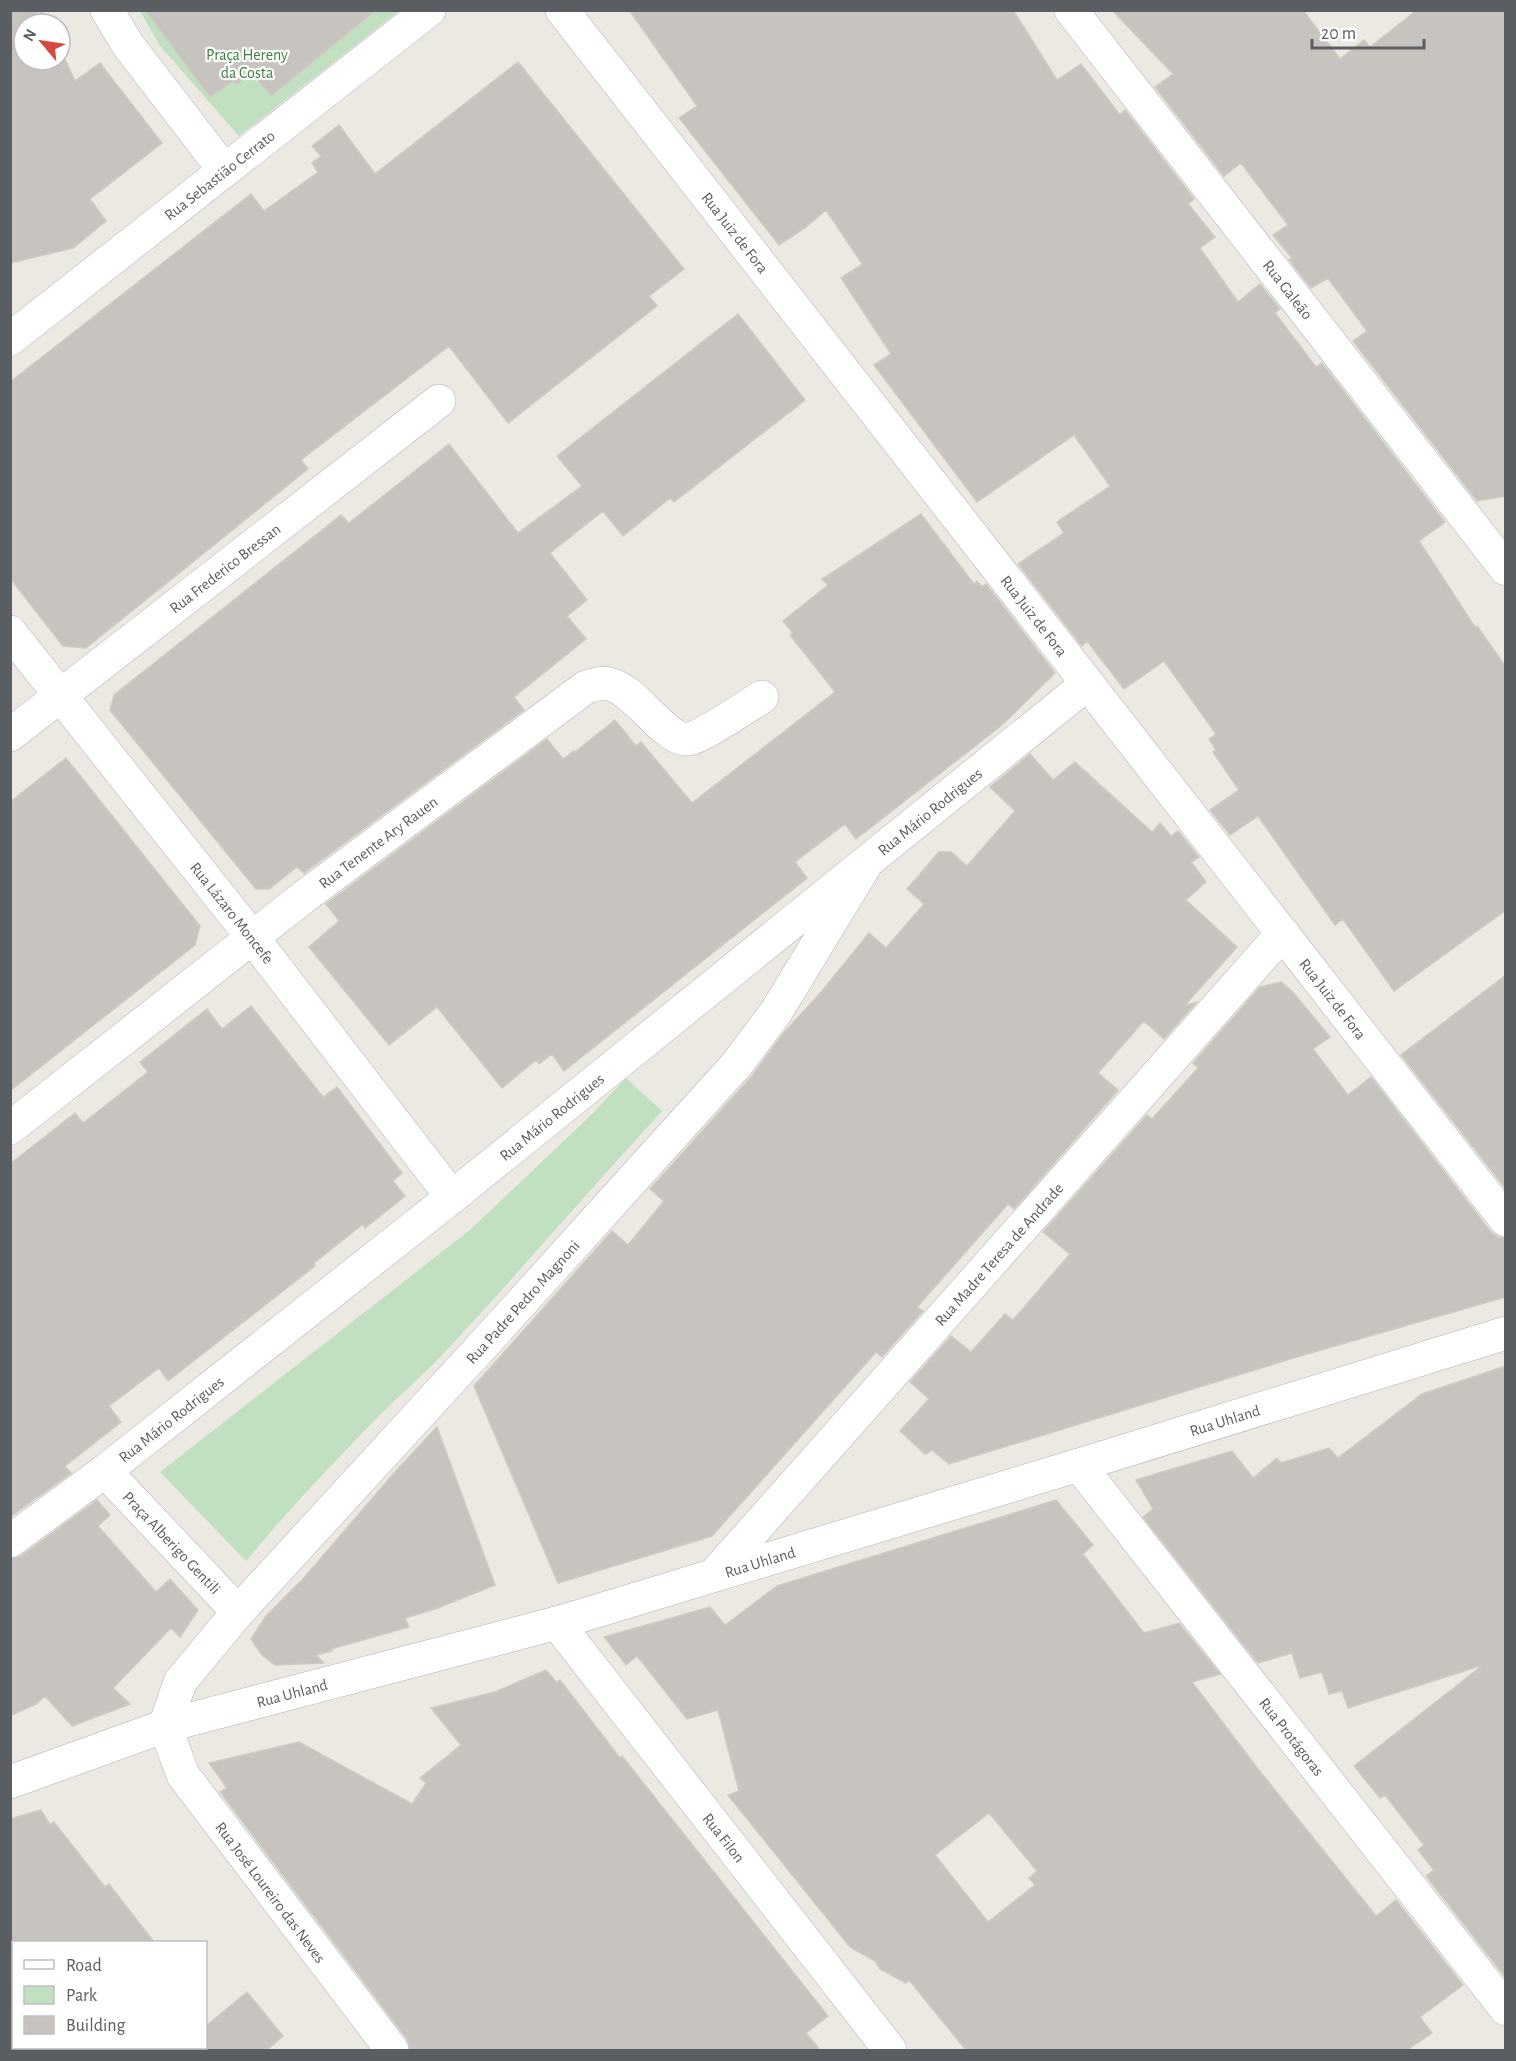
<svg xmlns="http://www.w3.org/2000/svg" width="1516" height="2061" font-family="'Alegreya Sans',sans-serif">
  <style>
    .green { fill: #c1e0c1 }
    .building { fill: #c7c4bf; stroke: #cfcbc1; stroke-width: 1.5; fill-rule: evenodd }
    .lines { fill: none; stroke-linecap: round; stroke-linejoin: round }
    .street-casing { stroke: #afb2b6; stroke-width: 34 }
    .secondary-casing { stroke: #afb1b6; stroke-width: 34 }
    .street { stroke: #fff; stroke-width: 33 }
    .secondary { stroke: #fff; stroke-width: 33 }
    .labels { text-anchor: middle; stroke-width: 4.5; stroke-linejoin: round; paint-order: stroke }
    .park-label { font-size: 16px; fill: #3e7d40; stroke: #fff }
    .street-label { font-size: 16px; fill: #5a5d61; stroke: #fff }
  </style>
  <rect width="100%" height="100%" fill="#ebe9e2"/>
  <path class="green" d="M140,11H399L239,136L160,46Z
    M626,1078L662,1111C588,1191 518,1274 443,1354C423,1375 401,1394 381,1414C335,1461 288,1510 246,1561L160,1472L470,1230L590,1116Z"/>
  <path class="building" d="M10,10H36L38,14L42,12L48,24H24V60H60V49L75,81L100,63L162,143L90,199L106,221L73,248L10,263Z
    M145,10H376L271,96L252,73L237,84L234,81L210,97Z
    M629,10H1013L1057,80L1081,64L1120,115L1125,110L1194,199L1189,203V205L1215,237L1200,248L1238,302L1260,284L1280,309L1275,313L1316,367L1322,363L1445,522L1419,541L1475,627L1477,626L1506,667V910L1394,991L1343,919L1335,925L1258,816L1230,835L1210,810L1239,790L1213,752L1216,750L1209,739L1216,734L1164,661L1124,689L1087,641L1082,646L1018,564L1064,533L1057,522L1110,486L1074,435L977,502L874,365L891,354L841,278L862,264L826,210L805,228L779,245L679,118L697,106Z
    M1112,10H1303L1340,59L1364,40L1370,47L1417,10H1506V496L1477,501L1353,341L1367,331L1328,278L1311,288L1289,260L1292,258L1273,235L1288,225L1241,163L1224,176L1155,87L1173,74Z
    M518,62L684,269L649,296L657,306L508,423L449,346L301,460L308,469L86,648L63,646L10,578V382L251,194L264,211L318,172L312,163L321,156L312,146L339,125L375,174Z
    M738,314L805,400L674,502L670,498L623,536L603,511L550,553L587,600L567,616L586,639L514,697L524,710L304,873L297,867L269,889H256L110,710L114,695L341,515L349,523L449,444L518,533L582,486L557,456Z
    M921,514L974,584L977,581L982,587L986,584L1055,673L1002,725L856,839L845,824L795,862L807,878L564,1071L552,1054L539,1064L536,1060L502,1088L437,1007L389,1045L309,947L339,921L326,904L547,739L563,759L574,751L575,752L615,720L636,746L641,742L692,803L835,692L790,635L793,633L783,621L828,585L822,579Z
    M1030,754L1053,780L1075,762L1152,832L1160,823L1171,836L1178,831L1199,857L1191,862L1206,882L1186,900L1237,947L1185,1005L1197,1002L1164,1039L1144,1021L1098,1073L1118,1090L1014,1209L1008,1204L917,1307L923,1311L882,1357L876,1352L712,1536L558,1583L474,1386L612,1231L628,1245L664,1201L650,1189L751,1077L782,1035L822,991L869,933L886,948L924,904L907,889L939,852H951L967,866L1015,811L990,787Z
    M66,758L200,926L195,945L10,1091V802Z
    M1506,975V1189L1401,1055Z
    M1281,982L1292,991L1330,1037L1313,1049L1348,1095L1371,1077L1491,1232L1498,1237L1506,1238V1297L1300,1356L949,1464L932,1450L925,1454L900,1431L929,1399L910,1382L951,1336L971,1352L1005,1314L1013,1320L1070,1254L1043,1232L1147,1115L1152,1119L1198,1068L1193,1063L1260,987Z
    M251,1006L323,1097L337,1087L402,1173L393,1181L405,1196L365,1228L363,1224L314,1263L315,1266L168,1381L159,1368L109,1406L121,1422L65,1466L71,1473L10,1517V1164L75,1113L83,1123L148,1072L140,1062L207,1009L222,1029Z
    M1506,1366V1978L1426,1876L1434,1870L1418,1850L1424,1845L1385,1795L1380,1798L1354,1766L1483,1665L1348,1708L1342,1691L1329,1694L1322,1672L1300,1678L1292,1653L1258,1663L1143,1517L1153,1509L1136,1480L1232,1451L1253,1478L1277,1458L1281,1463L1329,1448L1338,1458L1422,1394Z
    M437,1427L495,1585L435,1609L405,1618L409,1627L331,1649L332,1651L316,1655L324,1663L275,1665L261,1654L251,1639L266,1616L302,1580L395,1472Z
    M97,1500L110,1515L98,1526L156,1592L170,1579L198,1610L180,1637L171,1628L113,1688L130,1704L72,1726L45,1696L36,1704L10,1716V1559L21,1556Z
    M1056,1500L1093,1545L1083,1554L1144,1633L1179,1623L1220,1674L1192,1682L1258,1769L1376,1916L1396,1900L1463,1985L1420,2017L1432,2033L1407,2050H966L909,1980L906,1983L880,1969L875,1961L850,1947L728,1795L739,1791L718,1710L687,1719L637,1656L626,1665L604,1637L710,1607L725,1625L777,1586ZM989,1813L1037,1871L1029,1878L1035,1885L988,1922L935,1855Z
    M546,1670L557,1683L560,1680L620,1758L622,1756L828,2016L806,2033L820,2050H410L407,2039L220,1792L227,1788L209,1763L299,1742L412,1804L426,1783L420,1778L461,1745L431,1708L495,1692Z
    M41,1810L50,1825L54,1822L105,1887L109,1884L154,1942H10V1819Z
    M247,1992L283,2036L267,2050H206V2026Z"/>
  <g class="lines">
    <defs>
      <g id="street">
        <path d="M107,10L128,45L224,170"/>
        <path id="s1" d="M1071,10L1506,569"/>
        <path id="s2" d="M10,339L429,10"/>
        <path id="s3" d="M10,632L252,937L452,1197"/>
        <path id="s4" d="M10,735L439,401"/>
        <path id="s5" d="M10,1128L305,896L586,687C593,685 601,682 609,684C636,689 665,742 689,739C704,736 747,706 762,697"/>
        <path id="s6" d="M1079,1465L1506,2009"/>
        <path id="s7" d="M105,1471L238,1612"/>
        <path id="s8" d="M10,1541L105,1471L452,1197L1087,684"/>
        <path id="s9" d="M714,1575L1283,933"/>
        <path id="s10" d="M557,1623L890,2050"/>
        <path id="s11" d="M392,2050L183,1775L165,1726L180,1682L238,1612L494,1333L737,1064L776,1012L866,864"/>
      </g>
      <g id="secondary">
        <path id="s12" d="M562,10L1506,1220"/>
        <path id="s13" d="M10,1782L165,1726L557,1623L1079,1465L1506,1333"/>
      </g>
    </defs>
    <use href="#street" class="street-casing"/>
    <use href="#secondary" class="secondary-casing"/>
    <use href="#street" class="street"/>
    <use href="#secondary" class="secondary"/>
  </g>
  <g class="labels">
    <g class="park-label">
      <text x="247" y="60">Praça Hereny<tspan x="247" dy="18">da Costa</tspan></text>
    </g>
    <g class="street-label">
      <text dy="6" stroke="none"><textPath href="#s2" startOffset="266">Rua Sebastião Cerrato</textPath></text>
      <text dy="6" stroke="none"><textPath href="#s12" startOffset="282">Rua Juiz de Fora</textPath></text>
      <text dy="6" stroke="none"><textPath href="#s1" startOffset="354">Rua Galeão</textPath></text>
      <text dy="6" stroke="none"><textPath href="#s4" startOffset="272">Rua Frederico Bressan</textPath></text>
      <text dy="6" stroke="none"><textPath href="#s12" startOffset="768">Rua Juiz de Fora</textPath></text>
      <text dy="6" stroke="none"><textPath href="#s8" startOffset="1174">Rua Mário Rodrigues</textPath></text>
      <text dy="6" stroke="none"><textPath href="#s5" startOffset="466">Rua Tenente Ary Rauen</textPath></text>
      <text dy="6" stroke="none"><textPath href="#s3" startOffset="358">Rua Lázaro Moncefe</textPath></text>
      <text dy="6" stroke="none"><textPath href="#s12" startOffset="1254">Rua Juiz de Fora</textPath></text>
      <text dy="6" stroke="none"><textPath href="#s8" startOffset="688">Rua Mário Rodrigues</textPath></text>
      <text dy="6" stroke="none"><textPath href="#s9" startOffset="429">Rua Madre Teresa de Andrade</textPath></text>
      <text dy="6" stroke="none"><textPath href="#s11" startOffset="956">Rua Padre Pedro Magnoni</textPath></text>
      <text dy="6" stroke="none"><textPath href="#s8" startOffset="202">Rua Mário Rodrigues</textPath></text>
      <text dy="6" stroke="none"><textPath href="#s13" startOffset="1268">Rua Uhland</textPath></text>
      <text dy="6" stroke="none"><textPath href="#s7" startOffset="98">Praça Alberigo Gentili</textPath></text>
      <text dy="6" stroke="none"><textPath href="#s13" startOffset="782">Rua Uhland</textPath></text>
      <text dy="6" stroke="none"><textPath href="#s13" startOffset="296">Rua Uhland</textPath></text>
      <text dy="6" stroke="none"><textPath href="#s6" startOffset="345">Rua Protágoras</textPath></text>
      <text dy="6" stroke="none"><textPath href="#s10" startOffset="272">Rua Filon</textPath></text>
      <text transform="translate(271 1892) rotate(53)" y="6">Rua José Loureiro das Neves</text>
    </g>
  </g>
  <rect width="1516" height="2061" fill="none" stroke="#5a5d61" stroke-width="24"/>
  <rect x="12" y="1941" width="195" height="108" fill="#ffffff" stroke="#bdbec0" stroke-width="1.5"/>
  <rect x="24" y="1960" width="30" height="9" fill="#ffffff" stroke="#bdbec0" stroke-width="1.5"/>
  <text x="66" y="1971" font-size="18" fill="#5a5d61">Road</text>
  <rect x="24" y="1986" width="30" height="18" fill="#c1e0c1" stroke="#bdbec0" stroke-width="1.5"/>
  <text x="66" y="2001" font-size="18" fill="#5a5d61">Park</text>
  <rect x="24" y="2016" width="30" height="18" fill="#c7c4bf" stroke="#bdbec0" stroke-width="1.5"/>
  <text x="66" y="2031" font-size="18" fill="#5a5d61">Building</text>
  <g transform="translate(42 42) rotate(299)"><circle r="28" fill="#ffffff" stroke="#bdbec0" stroke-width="1.5"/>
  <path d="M0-4.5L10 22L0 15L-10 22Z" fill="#d44940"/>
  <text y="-9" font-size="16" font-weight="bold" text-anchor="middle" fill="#5a5d61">N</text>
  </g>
  <path d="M1312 39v9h112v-9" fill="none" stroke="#5a5d61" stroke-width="3"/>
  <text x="1321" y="39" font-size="18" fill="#5a5d61" stroke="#ffffff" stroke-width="4.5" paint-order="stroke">20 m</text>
</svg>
